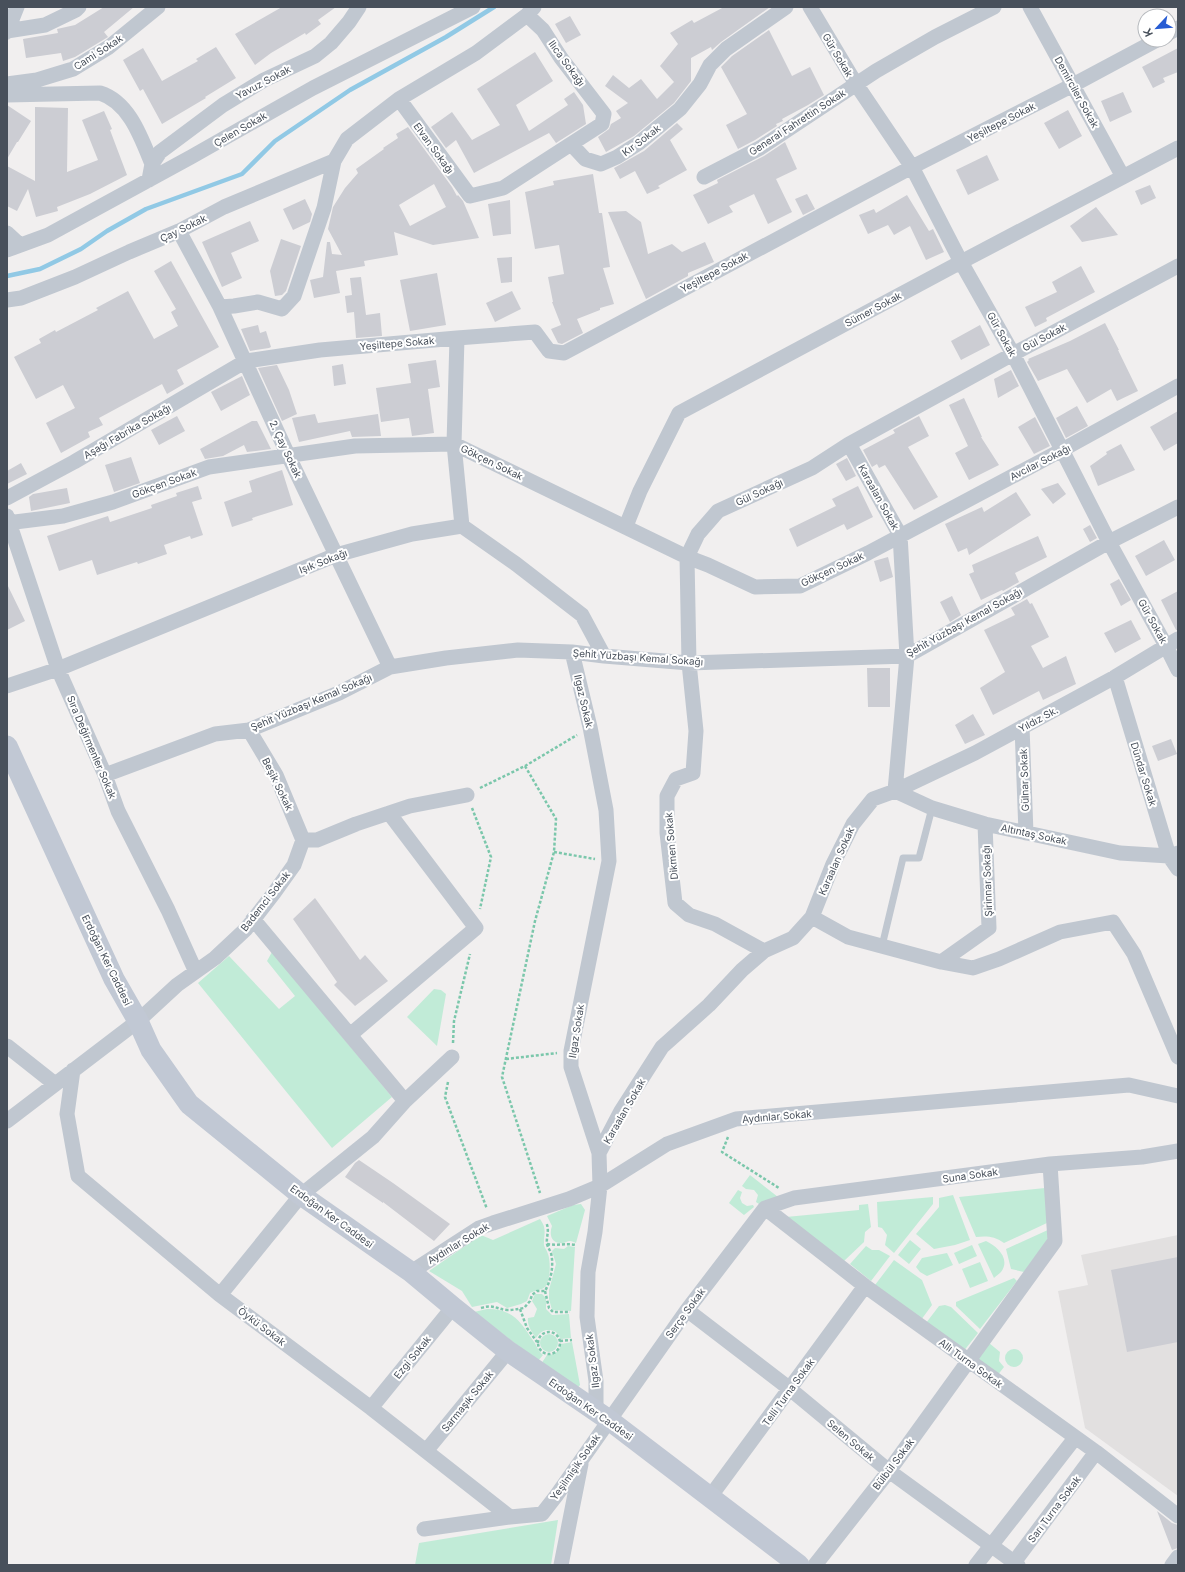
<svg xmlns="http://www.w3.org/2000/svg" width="1185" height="1572" font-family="Inter,sans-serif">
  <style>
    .education { fill: #e2e0e0 }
    .green { fill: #c1ebd7 }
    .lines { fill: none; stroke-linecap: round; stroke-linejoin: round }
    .stream { stroke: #91c9e5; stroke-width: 4.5 }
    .building { fill: #cccdd3; fill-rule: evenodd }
    .path { stroke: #7bc7ab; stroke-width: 2.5; stroke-dasharray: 3 2; stroke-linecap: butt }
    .service { stroke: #c0c7d0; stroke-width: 7 }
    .minor { stroke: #c0c7d0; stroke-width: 15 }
    .secondary { stroke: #c1c8d4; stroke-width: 21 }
    .labels { text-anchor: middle; stroke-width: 4; stroke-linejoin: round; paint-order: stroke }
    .street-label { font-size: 10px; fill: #48505b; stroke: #fff }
  </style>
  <rect width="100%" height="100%" fill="#f1efef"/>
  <path class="education" d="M1178,1235V1496L1085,1428L1058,1291L1088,1285L1081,1255Z"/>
  <path class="green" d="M272,952L392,1097L332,1148L198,983L229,956L279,1009L295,996L267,961Z
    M434,989L441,990L446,994L437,1046L407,1017Z
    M750,1175L778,1197L759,1204L756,1202L758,1195L754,1190L746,1189L742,1186Z
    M1045,1188L1049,1222L1004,1243C994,1236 987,1236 976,1237L959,1197Z
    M738,1190L742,1192L740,1198L742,1203L747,1206L753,1205L754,1207L744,1215L729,1203Z
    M953,1195L970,1240L955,1245L934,1249L916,1234L939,1207V1198Z
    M933,1197V1204L894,1253L885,1245L887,1235L882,1228L878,1227L877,1202Z
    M581,1204L585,1210L576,1243C574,1242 572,1241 570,1241C567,1241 564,1244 561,1243C551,1243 549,1234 552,1226L547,1216L573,1205Z
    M868,1204L871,1227L865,1232L864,1242L844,1261L786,1217L859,1210V1205Z
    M540,1219C547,1229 544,1232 544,1243C543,1246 547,1250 548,1254C551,1262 551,1286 542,1289C538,1290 534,1291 530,1293L527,1301L521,1304L507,1308L497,1302L472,1307L462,1291L429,1271L481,1235L493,1240Z
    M1050,1229L1051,1235L1024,1272L1011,1269L1006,1249Z
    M910,1240L921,1249L909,1264L898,1255Z
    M986,1241C997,1246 1011,1259 1001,1272C999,1274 996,1276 994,1278L978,1244Z
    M972,1245L977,1256L959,1264L954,1253Z
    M568,1246L575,1247L571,1311L552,1310L549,1299V1290L556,1264L552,1251L555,1248L564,1249Z
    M866,1246L872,1250H879L890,1256L871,1281L850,1264Z
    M947,1253L953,1265L927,1276L920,1272L916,1267L922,1258Z
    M894,1260L922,1280L932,1305L921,1320L875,1285Z
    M980,1262L988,1281L970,1288L962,1269Z
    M1014,1278L1017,1281L980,1329L956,1306V1302Z
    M535,1294H542L546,1298V1309L552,1315L569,1314L571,1338L561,1339L556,1332C548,1328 541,1330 536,1338C532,1332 527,1326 528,1318L534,1317L537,1309L532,1301Z
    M945,1305L951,1307L978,1333L963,1352L926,1323L939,1306Z
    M487,1309C513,1309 520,1321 534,1342C537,1346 538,1351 543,1355L538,1361L474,1312Z
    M540 1343a9 9 0 1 1 18 0a9 9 0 1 1-18 0Z
    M572,1342L580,1385L576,1390L541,1364L547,1355C555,1355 560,1351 561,1344Z
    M989,1343L1000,1352L999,1361L1004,1367L997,1376L976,1360Z
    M1005 1358a9 9 0 1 1 18 0a9 9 0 1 1-18 0Z
    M558,1520L551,1565H415L419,1543Z"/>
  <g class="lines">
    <path class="stream" d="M7,276L40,269L81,249L107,231L146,209L242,174L275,141L350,90L446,37L494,7"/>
  </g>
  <path class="building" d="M104,7H134L104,32L108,37L75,57L63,61L61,53L26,58L23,39L58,33L57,29L75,25Z
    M282,7H336L318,20L321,24L306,35L305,33L271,53L255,65L235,34Z
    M724,7H770L721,42L712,50L711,47L691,58V81L674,103L634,136L606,152L598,137L609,129L611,124L621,118L616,111L628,103L605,86L613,75L629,88L641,79L657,99L674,82L660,66L678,44L670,33L692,20L694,23Z
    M570,16L581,35L566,43L555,24Z
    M769,30L792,76L810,67L824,95L808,105L782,119L783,121L776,124L777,126L755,140L738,149L726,125L747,114L721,67L732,56Z
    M216,47L236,78L205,97L206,98L162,124L143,89L140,91L123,60L143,48L162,81L198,61L196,59Z
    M1178,48V72L1163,78L1165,82L1153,88L1142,67Z
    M535,52L553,81L516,105L529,131L568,105L564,99L574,92L583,105L586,124L556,143L549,133L474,173L456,140L446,148L431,127L452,112L472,140L500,125L477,89Z
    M1123,92L1132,112L1110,122L1101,101Z
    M7,105L31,121L18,142H17L7,159Z
    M35,107L68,108L67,172L98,160L82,120L104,111L112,129L110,130L127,175L90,194L57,207L58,211L36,217L28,189L17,211L7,206V166L35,181Z
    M1068,110L1082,136L1059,149L1044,123Z
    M677,123L683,129L670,140L687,170L658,186L660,188L647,194L635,171L620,179L614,168L644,151Z
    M408,127L452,187L457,196L458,195L463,201L479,238L433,245L394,232L398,255L364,261L365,266L336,271L340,293L314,298L310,280L323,277L327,242H330L332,254L342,255L328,229L333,207L345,188L358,173L356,169L384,149L383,148L398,138L396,134ZM434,184L446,207L410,226L399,205Z
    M785,142L797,169L776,179L792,212L768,224L754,194L729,206L733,212L708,224L693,195L718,183L717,180L764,156Z
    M987,155L999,180L968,195L956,170Z
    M593,174L599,213H602L610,267L603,268L614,304L600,308V310L577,319L583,333L562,344L558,343L551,329L561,325L552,302H553L548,277L564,274L559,245L535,249L525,192L554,185L553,181Z
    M1150,185L1156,198L1141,205L1135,191Z
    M807,194L815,209L803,215L795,199Z
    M907,195L929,231L933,229L944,252L926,260L910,226L894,235L888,225L868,234L859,215L874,209L876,213Z
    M305,199L312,214L310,222L293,230L283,209Z
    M510,200L511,234L493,236L488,204Z
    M1096,207L1118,235L1082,242L1070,226Z
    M626,211L641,222L648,254L672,244L682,252L705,242L714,262L688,273V276L646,299L608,212Z
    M250,221L259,241L231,253L242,278L222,287L202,242Z
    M281,239L301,246L286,291L282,295L275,296L270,271Z
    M512,257V282L501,283L497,258Z
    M171,261L219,347L177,370L184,384L167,394L162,384L99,418L103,425L88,432L90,437L61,453L46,423L75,408L63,385L36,399L14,357L41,343L39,339L55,330L56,332L98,310L96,308L128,291L154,339L178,326L171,312L176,309L154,271Z
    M1081,266L1095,292L1046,318L1047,321L1035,327L1025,307L1057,292L1052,282Z
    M437,273L446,325L410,331L400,280Z
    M361,277L366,315L380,313L382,336L356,338L354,312L347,313L345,296L352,295L350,278Z
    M512,291L521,309L495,322L486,303Z
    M1105,323L1119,350H1118L1138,391L1117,401L1111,389L1087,403L1067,369L1038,381L1027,362L1029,360L1028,359L1070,341Z
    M258,325L260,333L266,331L271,347L269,348L250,351L241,329Z
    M980,325L990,345L961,360L951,341Z
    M436,360L440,387L428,389L434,433L412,436L409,418L381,422L376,388L411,383L408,364Z
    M343,364L346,384L334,386L332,366Z
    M277,365L289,390L297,414L282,421L258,368Z
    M1011,370L1019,386L998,398L994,379Z
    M242,376L250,395L221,411L211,392Z
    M964,398L982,437H981L999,465L969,480L955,453L968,446L949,405Z
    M1077,406L1088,426L1066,438L1056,418Z
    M1178,411V443L1164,451L1150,427Z
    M315,414L318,423L378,414L381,436L352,437L350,431L299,442L292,418Z
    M177,416L185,431L159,445L151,430Z
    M919,416L929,436L908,447L938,497L914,510L885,465L879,468L877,464L872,467L863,450L895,433L893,430Z
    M1035,417L1050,446L1034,454L1018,427Z
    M252,421H257L271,449L247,452L244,445L223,456L205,459L200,449Z
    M1121,444L1135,470L1098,486L1090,466L1107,454L1106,452Z
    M131,457L140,483L114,492L105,465Z
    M847,458L856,476L846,481L836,464Z
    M21,463L27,474L7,484V471Z
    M282,470L293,505L252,518L253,520L232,527L224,502L252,492L249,481Z
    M1058,483L1066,494L1053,504L1041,489Z
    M198,486L202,499L192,502L203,535L191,539L190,536L164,545L167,554L138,564L137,562L97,575L92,560L59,571L47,536L108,516L110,522L152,508L151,505L177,496L176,493Z
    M858,486L873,517L847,530L844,524L797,547L789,529L836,506L832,499Z
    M67,488L70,503L31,511L29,497L33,494Z
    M1016,492L1031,515L969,555L967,548L958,552L945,524L982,507L984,512Z
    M1090,525L1097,538L1090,542L1083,529Z
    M1038,536L1047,557L1015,573L1019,582L1003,591L1002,590L981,600L969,574L974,572L972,565Z
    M1164,540L1175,560L1146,576L1135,556Z
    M888,557L893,577L880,582L874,561Z
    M1119,579L1131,600L1121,606L1110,584Z
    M7,584L25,621L7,630Z
    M1178,591V630H1176L1161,600Z
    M952,596L961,615L950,622L940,602Z
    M1027,599L1030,604L1032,603L1049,637L1031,646L1043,668L1066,656L1076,684L1043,700L1039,691L993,715L980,688L1005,672L984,630L1015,615L1011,608Z
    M1131,620L1141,639L1115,653L1104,633Z
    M867,668H890V707H868Z
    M973,714L985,735L965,744L955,725Z
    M1171,739L1177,754L1158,761L1152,746Z
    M315,898L360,960L365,955L388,981L355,1006L334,985L337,982L293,919Z
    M359,1160L393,1183L450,1224L434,1241L383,1202V1203L345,1177L355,1163Z
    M1178,1257V1342L1127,1352L1111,1270Z
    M1157,1511L1172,1523L1178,1525V1548L1172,1550Z"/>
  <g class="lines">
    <path class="path" d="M525,766L556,819L554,852L535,921L502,1077L540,1193
      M480,788L525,766L577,735
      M472,808L491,857L480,909
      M554,852L595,859
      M453,1043L454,1021L470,954
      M506,1059L557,1053
      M448,1082L445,1097L487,1209
      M728,1137L722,1152L779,1188
      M547,1244C558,1246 566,1243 576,1245
      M545,1291L549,1308L553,1312H570
      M481,1308C494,1304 496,1309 507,1310C513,1310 518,1309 524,1308L530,1301L532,1295L537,1291H545C551,1280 554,1266 551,1253C550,1250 548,1248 547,1244C546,1236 550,1231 546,1222
      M520,1309L527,1328L537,1342
      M538 1343a11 11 0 1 1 22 0a11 11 0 1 1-22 0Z
      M560,1341L572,1340"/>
    <path class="service" d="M882,946L903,858H919L932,808"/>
    <path class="minor" d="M810,7L856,84L912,167L961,262L1013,354L1109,542L1166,646L1178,670
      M1030,7L1123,177
      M527,15L543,30L561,58L604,114L602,124L571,144
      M7,31L45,25L76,10L79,7
      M7,32L17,7
      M1169,33L1178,28
      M7,84L37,80L73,69L109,47L158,7
      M7,95L100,93C129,102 141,137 152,164
      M399,99L470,196L503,188L571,144L585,159L601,164L617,157L639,143L680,109L700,84L710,65L726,49L786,7
      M704,177L760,148L876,71L935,37L994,7
      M149,180L152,164L160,152L223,105L264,80L315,56L331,43L349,22L359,7
      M179,231L220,307L288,455L390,667
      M7,233L20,245
      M7,250L48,235L191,157L313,88L473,7
      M7,300L21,298L75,277L129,252L179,231L224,207L334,161L347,139L399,99L476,53L527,15L534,7
      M220,307L234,306L258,302L282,309L294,296L324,208L334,161
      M457,338L454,444L462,526
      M849,444L900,535L907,656L895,791
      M7,498L74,462L246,361L320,350L457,338L535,332L549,351L564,353L912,167L1073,85L1157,40
      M7,516L58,669L105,775L118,811L168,910L195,970
      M7,523L63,516L113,502L209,467L355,446L454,444L687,557L708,565L755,587L800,586L868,553L1062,450L1178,386
      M626,526L640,491L679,413L961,262L1178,148
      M572,652L590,727L606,810L609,861L571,1051V1067L599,1153L600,1186L595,1232L588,1272L587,1317L596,1381V1411
      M1115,677L1169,856L1178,869
      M7,686L58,669L336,555L412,534L462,526L516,564L582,615L604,656
      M1022,727L1026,833
      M249,730L276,775L303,840
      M105,775L215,734L249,730L339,693L390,667L446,658L518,650L572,652L604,656L689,663L907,656L1109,542L1178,507
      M895,791L932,808L985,824L1120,853L1169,856L1178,853
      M812,917L848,937L941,962L973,968L999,959L1060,932L1113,922L1134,954L1178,1057
      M253,919L405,1101
      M764,951L715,924L689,915L675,903L667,833V796L676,779L693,773L696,731L689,663L687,557L698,534L718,511L812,468L849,444L1013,354L1178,266
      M941,962L989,928L985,824
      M350,1035L476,928L389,813
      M7,1046L55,1084
      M73,1070L67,1114L78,1176L220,1295L371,1408L510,1517L542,1514L556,1496L687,1310L765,1208
      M7,1121L138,1021L177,985L215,958L246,929L274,893L294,865L303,840H317L356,824L410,806L467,795
      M599,1153L621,1111L662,1047L709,1005L742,970L764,951L793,938L812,917L833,864L853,824L873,799L895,791L975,753L1115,677L1178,639
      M765,1208L865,1286L1096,1452L1178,1516
      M765,1208L794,1198L1050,1164L1142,1157L1178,1151
      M411,1272L479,1228L493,1223L569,1199L600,1186L667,1144L736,1119L1129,1085L1178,1096
      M220,1295L301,1195L373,1137L405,1101L452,1057
      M687,1310L790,1389L889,1471L1018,1565
      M371,1408L453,1307
      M426,1451L508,1351
      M710,1497L865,1286
      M424,1529L510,1517
      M561,1565L581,1464
      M815,1565L889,1471L1055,1241L1050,1164
      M976,1565L1075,1438
      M1012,1565L1096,1452
      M1172,1565L1178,1557"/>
    <path class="secondary" d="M7,746L114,979L138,1021L151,1050L189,1104L301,1195L411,1272L453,1307L508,1351L609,1420L799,1565"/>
  </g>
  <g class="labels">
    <g class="street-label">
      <text transform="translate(98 52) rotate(-33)" y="4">Cami Sokak</text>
      <text transform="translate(838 55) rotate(59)" y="4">Gür Sokak</text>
      <text transform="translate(567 63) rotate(54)" y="4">Ilıca Sokağı</text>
      <text transform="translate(263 82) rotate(-28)" y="4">Yavuz Sokak</text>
      <text transform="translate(1077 92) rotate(61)" y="4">Demirciler Sokak</text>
      <text transform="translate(797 122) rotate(-33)" y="4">General Fahrettin Sokak</text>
      <text transform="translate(1001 122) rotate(-27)" y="4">Yeşiltepe Sokak</text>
      <text transform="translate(240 129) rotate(-30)" y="4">Çelen Sokak</text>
      <text transform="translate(641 140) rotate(-37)" y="4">Kır Sokak</text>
      <text transform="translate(434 148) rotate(54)" y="4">Elvan Sokağı</text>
      <text transform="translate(183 228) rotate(-26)" y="4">Çay Sokak</text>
      <text transform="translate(714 272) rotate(-28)" y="4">Yeşiltepe Sokak</text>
      <text transform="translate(873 309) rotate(-28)" y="4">Sümer Sokak</text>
      <text transform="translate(1002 334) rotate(61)" y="4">Gür Sokak</text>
      <text transform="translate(1044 337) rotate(-28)" y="4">Gül Sokak</text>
      <text transform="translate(397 343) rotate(-5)" y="4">Yeşiltepe Sokak</text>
      <text transform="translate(127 431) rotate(-30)" y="4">Aşağı Fabrika Sokağı</text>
      <text transform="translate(286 449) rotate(65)" y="4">2. Çay Sokak</text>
      <text transform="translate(492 462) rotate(26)" y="4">Gökçen Sokak</text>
      <text transform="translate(1040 462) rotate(-27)" y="4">Avcılar Sokağı</text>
      <text transform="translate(164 483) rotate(-20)" y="4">Gökçen Sokak</text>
      <text transform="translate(759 492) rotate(-25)" y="4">Gül Sokağı</text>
      <text transform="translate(879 497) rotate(61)" y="4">Karaalan Sokak</text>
      <text transform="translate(323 561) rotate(-21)" y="4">Işık Sokağı</text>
      <text transform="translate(832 569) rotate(-25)" y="4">Gökçen Sokak</text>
      <text transform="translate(1153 621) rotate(61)" y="4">Gür Sokak</text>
      <text transform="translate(964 622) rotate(-29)" y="4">Şehit Yüzbaşı Kemal Sokağı</text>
      <text transform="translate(638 657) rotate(4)" y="4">Şehit Yüzbaşı Kemal Sokağı</text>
      <text transform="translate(584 701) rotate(77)" y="4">Ilgaz Sokak</text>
      <text transform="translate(311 702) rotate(-23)" y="4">Şehit Yüzbaşı Kemal Sokağı</text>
      <text transform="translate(1038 719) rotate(-28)" y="4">Yıldız Sk.</text>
      <text transform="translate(92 747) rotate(67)" y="4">Sıra Değirmenler Sokak</text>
      <text transform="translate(1144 774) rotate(73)" y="4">Dündar Sokak</text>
      <text transform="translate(1024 780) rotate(-92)" y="4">Gülnar Sokak</text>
      <text transform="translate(278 784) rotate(64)" y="4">Beşik Sokak</text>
      <text transform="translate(1034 834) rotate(12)" y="4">Altıntaş Sokak</text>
      <text transform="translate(671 846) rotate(-95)" y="4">Dikmen Sokak</text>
      <text transform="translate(836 861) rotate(-66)" y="4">Karaalan Sokak</text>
      <text transform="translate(987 881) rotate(-92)" y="4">Şirinnar Sokağı</text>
      <text transform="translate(265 901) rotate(-52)" y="4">Bademci Sokak</text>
      <text transform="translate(107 960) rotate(64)" y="4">Erdoğan Ker Caddesi</text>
      <text transform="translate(576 1031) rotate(-81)" y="4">Ilgaz Sokak</text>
      <text transform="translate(624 1111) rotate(-60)" y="4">Karaalan Sokak</text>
      <text transform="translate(777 1116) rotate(-5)" y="4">Aydınlar Sokak</text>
      <text transform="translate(970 1175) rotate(-8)" y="4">Suna Sokak</text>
      <text transform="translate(332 1216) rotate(36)" y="4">Erdoğan Ker Caddesi</text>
      <text transform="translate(458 1243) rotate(-31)" y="4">Aydınlar Sokak</text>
      <text transform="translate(685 1313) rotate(-54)" y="4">Serçe Sokak</text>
      <text transform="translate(262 1326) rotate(37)" y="4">Öykü Sokak</text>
      <text transform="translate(412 1357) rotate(-51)" y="4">Ezgi Sokak</text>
      <text transform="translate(592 1361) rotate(-97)" y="4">Ilgaz Sokak</text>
      <text transform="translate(971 1363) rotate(36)" y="4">Allı Turna Sokak</text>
      <text transform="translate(788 1392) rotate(-54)" y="4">Telli Turna Sokak</text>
      <text transform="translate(467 1401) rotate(-51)" y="4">Sarmaşık Sokak</text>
      <text transform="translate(591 1409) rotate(35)" y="4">Erdoğan Ker Caddesi</text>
      <text transform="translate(851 1440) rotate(40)" y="4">Selen Sokak</text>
      <text transform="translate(893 1464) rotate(-53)" y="4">Bülbül Sokak</text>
      <text transform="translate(575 1467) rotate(-55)" y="4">Yeşilmişik Sokak</text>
      <text transform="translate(1054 1509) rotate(-53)" y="4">Sarı Turna Sokak</text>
    </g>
  </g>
  <rect width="1185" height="1572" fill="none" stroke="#48505b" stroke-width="16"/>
  <g transform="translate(1157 28) rotate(244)"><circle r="19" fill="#ffffff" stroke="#b6b9bd"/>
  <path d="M0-3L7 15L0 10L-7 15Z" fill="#275cd3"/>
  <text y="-6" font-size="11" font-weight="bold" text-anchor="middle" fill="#48505b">K</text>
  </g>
</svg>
